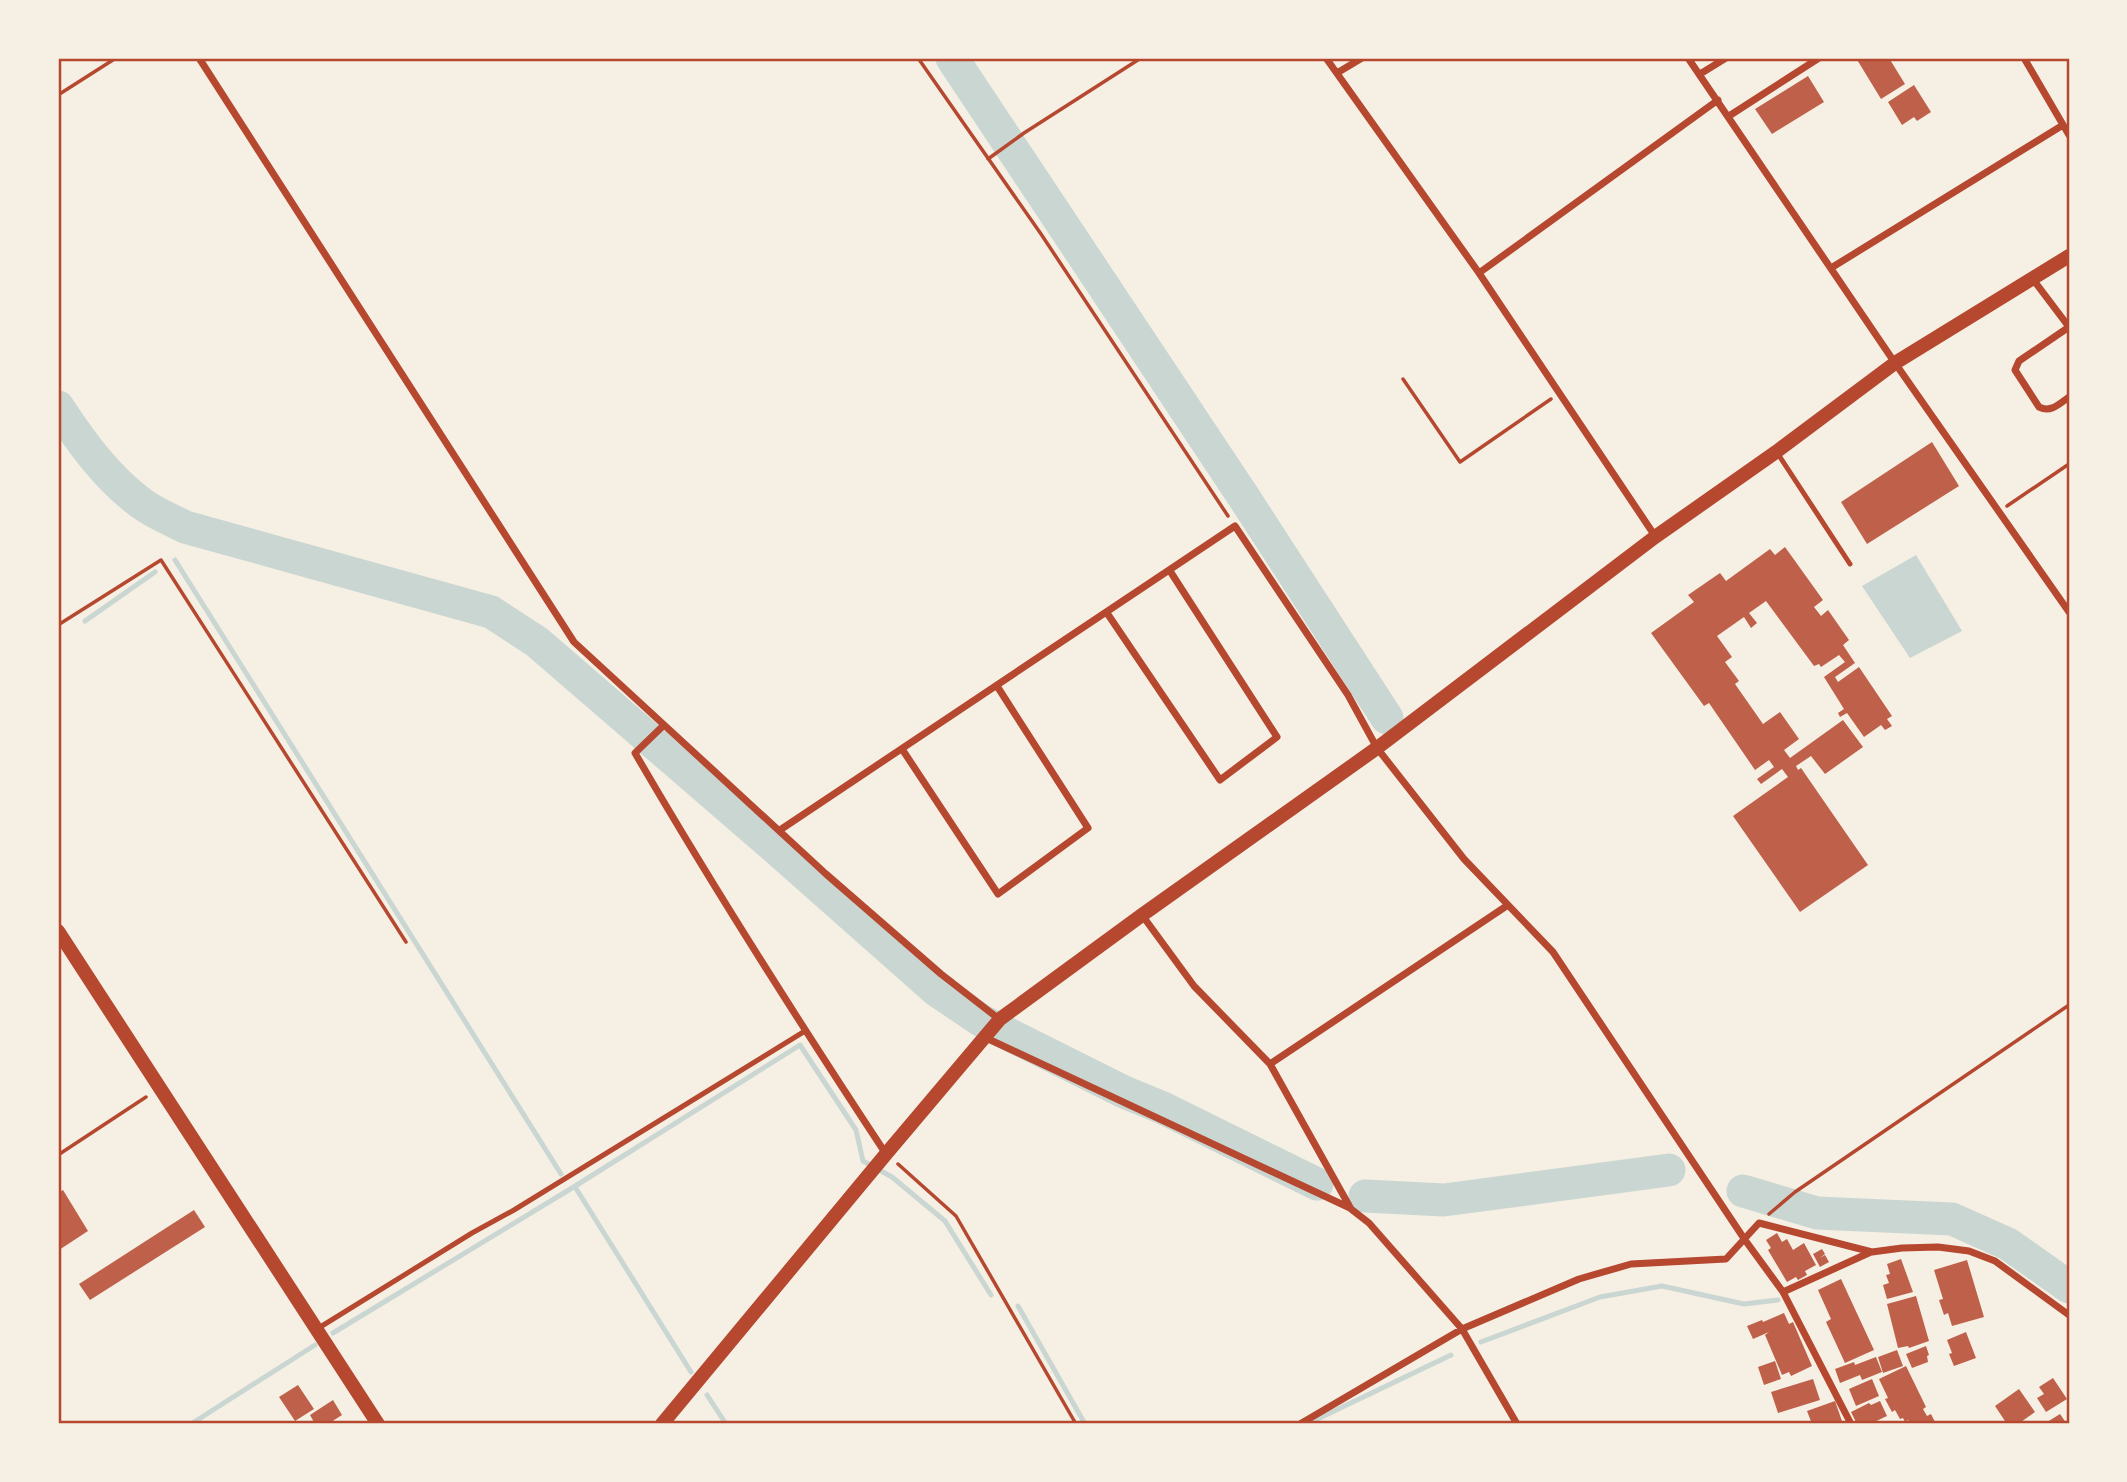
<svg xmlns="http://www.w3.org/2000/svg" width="2127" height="1482" font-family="Commissioner,sans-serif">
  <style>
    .water { fill: #c9d6d2 }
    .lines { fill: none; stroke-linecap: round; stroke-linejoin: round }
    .stream { stroke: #c9d6d2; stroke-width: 5 }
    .river { stroke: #c9d6d2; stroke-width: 33 }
    .building { fill: #bf614a }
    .path { stroke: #b5482f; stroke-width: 3.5 }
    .service { stroke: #b5482f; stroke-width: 5 }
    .minor { stroke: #b5482f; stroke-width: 7 }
    .secondary { stroke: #b5482f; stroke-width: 14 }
    .neatline { fill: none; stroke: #b5482f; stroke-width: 2.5 }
  </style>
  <rect width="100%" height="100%" fill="#f6efe4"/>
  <path class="water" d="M1916,555L1962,631L1910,658L1862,586Z"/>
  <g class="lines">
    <path class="stream" d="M175,560L561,1174
      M85,621L155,572
      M577,1190L691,1372
      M1018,1306L1085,1424
      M333,1333L572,1188L800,1045L856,1130L863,1161L892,1177L945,1221L991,1295
      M1481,1342L1600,1297L1662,1286L1744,1304L1778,1300
      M707,1395L726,1424
      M191,1424L315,1345
      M1307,1424L1451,1355"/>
    <path class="river" d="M952,58L1243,496L1387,718
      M58,407C81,442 107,478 141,503C154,513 170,519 185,527L491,612L537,642L771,844L936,990L982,1021L1124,1092L1163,1108L1317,1184
      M1743,1191L1817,1213L1952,1219L2008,1244L2069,1287
      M1365,1196L1444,1200L1669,1170"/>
  </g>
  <path class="building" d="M1856,58H1889L1905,84L1881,99Z
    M1808,76L1824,102L1772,134L1755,109Z
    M1914,85L1931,112L1917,121L1914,117L1902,125L1888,102Z
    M1932,442L1959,486L1867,544L1841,502Z
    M1785,547L1823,600L1814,607L1821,616L1828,610L1849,640L1843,645L1855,663L1835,677L1838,682L1859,667L1892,716L1887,719L1892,726L1885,730L1881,725L1864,737L1847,713L1840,717L1838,713L1844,709L1824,677L1845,662L1839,655L1821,667L1819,664L1814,666L1766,601L1749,613L1757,623L1751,628L1744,617L1717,636L1732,657L1725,662L1739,681L1735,684L1763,724L1780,712L1799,739L1784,750L1790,758L1843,720L1863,747L1825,774L1811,756L1796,766L1798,770L1801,768L1868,865L1800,912L1733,816L1788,777L1782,769L1761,784L1757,779L1774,767L1769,760L1755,770L1709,703L1704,706L1651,633L1694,602L1688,595L1720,573L1726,581L1770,549L1775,555Z
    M63,1190L88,1231L59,1250L58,1193Z
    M194,1210L205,1227L90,1300L79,1284Z
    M1777,1233L1782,1242L1787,1239L1793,1250L1804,1243L1816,1265L1805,1271L1807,1275L1798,1280L1796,1277L1787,1282L1768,1250L1771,1248L1766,1240Z
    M1822,1249L1825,1254L1820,1258L1825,1255L1829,1262L1820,1267L1813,1254Z
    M1901,1259L1913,1292L1887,1299L1883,1285L1889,1283L1886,1275L1890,1274L1887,1264Z
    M1967,1260L1984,1317L1952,1326L1948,1313L1944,1315L1939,1300L1943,1299L1934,1270Z
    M1841,1279L1874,1350L1845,1363L1826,1322L1831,1319L1818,1290Z
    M1916,1296L1929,1341L1909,1348L1908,1346L1898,1348L1887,1304Z
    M1784,1313L1789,1324L1793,1322L1812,1366L1791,1376L1789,1372L1782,1375L1765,1335L1769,1332L1753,1339L1747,1326L1762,1320L1763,1322Z
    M1966,1332L1976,1358L1954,1366L1949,1354L1952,1353L1947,1340Z
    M1926,1346L1929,1355L1927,1356L1928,1362L1912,1368L1906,1354Z
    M1897,1350L1903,1366L1883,1373L1878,1357Z
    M1876,1357L1882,1372L1862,1380L1860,1375L1840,1383L1835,1369L1854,1362L1855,1365Z
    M1775,1361L1781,1379L1764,1385L1758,1367Z
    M1906,1366L1926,1407L1923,1409L1927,1416L1931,1414L1936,1424H1910L1908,1420L1905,1422L1903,1418L1900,1419L1895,1410L1892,1412L1885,1399L1888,1398L1879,1379Z
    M2053,1378L2067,1399L2046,1412L2037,1398L2044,1394L2039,1387Z
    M1813,1379L1820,1400L1778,1413L1771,1392Z
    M1872,1379L1879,1396L1856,1406L1849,1389Z
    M298,1385L314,1409L295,1421L279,1397Z
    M2019,1389L2035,1412L2018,1424H2007L1995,1406Z
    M333,1400L342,1415L328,1424H315L310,1415Z
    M1835,1401L1843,1424H1812L1807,1411Z
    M1880,1401L1887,1416L1870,1424H1857L1851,1412L1869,1403L1871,1405Z
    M2060,1414L2067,1424H2044Z"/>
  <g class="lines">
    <path class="path" d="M918,58L1041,234L1228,516
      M58,95L116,58
      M988,159L1024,133L1141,58
      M1403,379L1460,462L1551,399
      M2007,506L2069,464
      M58,625L161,560L406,942
      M58,1155L146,1097
      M898,1164L956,1216L1076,1424
      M1769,1214L1795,1192L2069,1005"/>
    <path class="service" d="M1778,454L1850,564
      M317,1329L472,1233L514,1210L805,1031"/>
    <path class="minor" d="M199,58L574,642L826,874L941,974L999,1019
      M1326,58L1479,273L1655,536
      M1688,58L1895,363L2069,612
      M2024,58L2069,135
      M1337,73L1362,58
      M1700,74L1726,58
      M1729,116L1819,58
      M1831,268L2063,125
      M1479,273L1718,100
      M2032,278L2069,327
      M2069,327L2019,361L2015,370L2039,407C2051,413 2059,404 2069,397
      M1107,613L1220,780L1277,737L1170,571
      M664,725L635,753C714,889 799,1022 886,1154
      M902,749L998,894L1088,828L997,686
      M780,830L1235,526L1348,695L1377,748L1464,859L1553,952L1745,1240L1783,1292L1851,1424
      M1142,915L1194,986L1270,1064L1351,1209L1369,1223L1462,1329L1517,1424
      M984,1037L1350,1208
      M1270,1064L1508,905
      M1783,1292L1871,1252
      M1300,1424L1462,1329L1579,1279L1631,1264L1726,1259L1759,1223L1872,1252L1902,1248L1938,1247L1969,1251L1995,1261L2069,1315"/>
    <path class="secondary" d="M58,931L378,1424
      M662,1424L886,1154L1000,1019L1142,915L1377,748L1655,537L1776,452L1895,363L2069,256"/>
  </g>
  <rect width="2127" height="1482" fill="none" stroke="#f6efe4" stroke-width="119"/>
  <rect x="60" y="60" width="2008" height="1362" class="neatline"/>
</svg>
